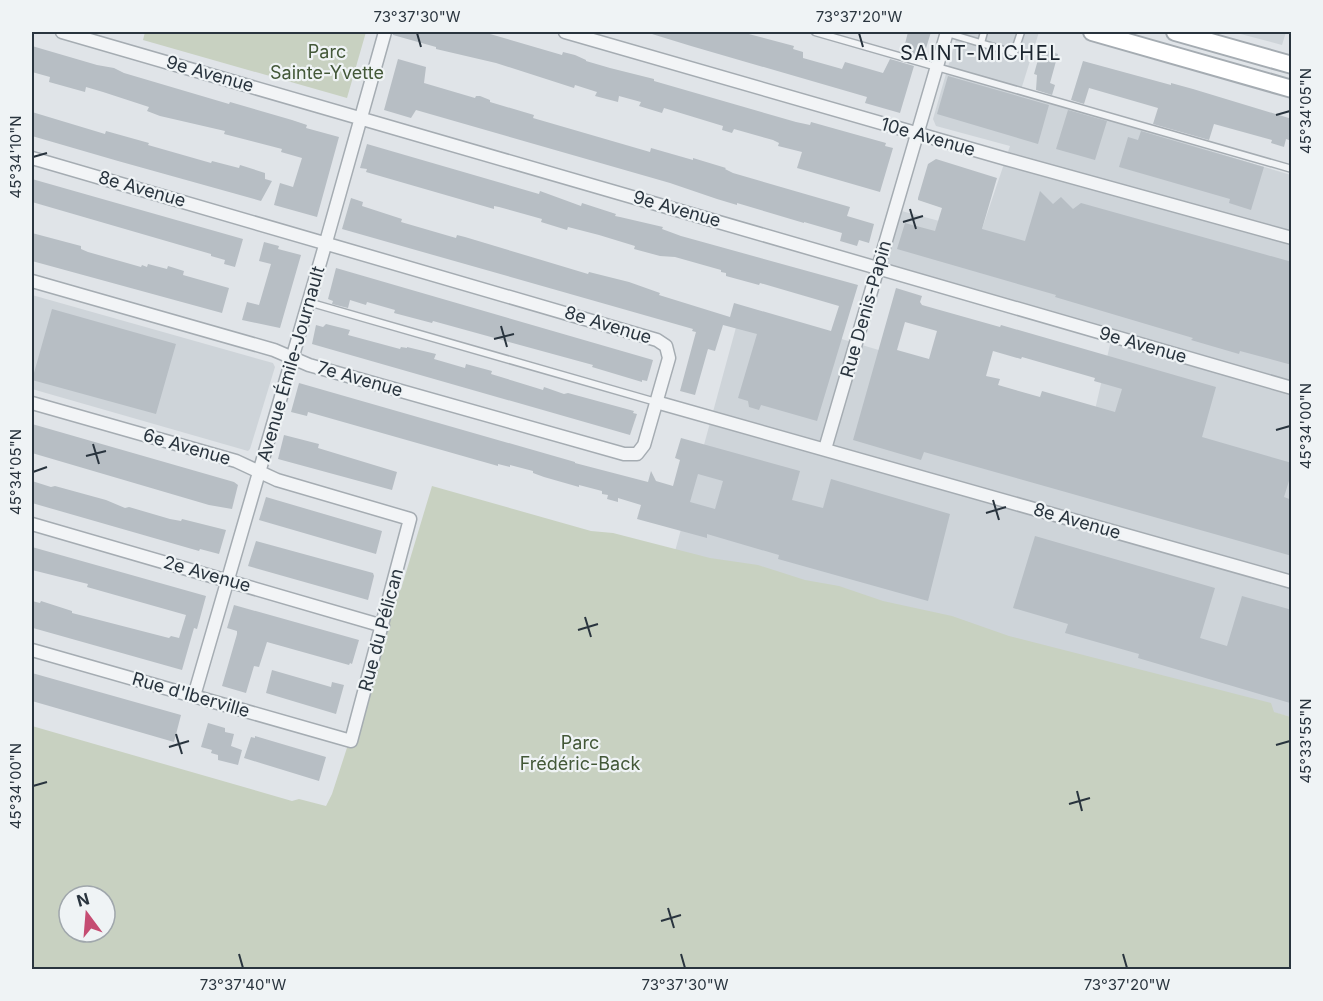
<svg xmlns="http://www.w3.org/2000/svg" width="1323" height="1001" font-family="Inter,sans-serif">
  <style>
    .built { fill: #ced4d9 }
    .green { fill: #c8d1c1; fill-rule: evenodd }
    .building { fill: #b7bec4; fill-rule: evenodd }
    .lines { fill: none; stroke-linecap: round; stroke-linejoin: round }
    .lane-casing { stroke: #a5acb2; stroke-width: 9 }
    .street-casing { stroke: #a5acb2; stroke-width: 15 }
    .secondary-casing { stroke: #a5acb2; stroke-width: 20 }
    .lane { stroke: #f2f4f6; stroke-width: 6 }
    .street { stroke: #f2f4f6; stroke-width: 12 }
    .secondary { stroke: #fff; stroke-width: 16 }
    .ticks { fill: none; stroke: #29343e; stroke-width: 2 }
    .labels { text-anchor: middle; stroke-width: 4.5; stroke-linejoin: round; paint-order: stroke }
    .park-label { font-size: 18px; fill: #435838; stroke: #eff3f5 }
    .street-label { font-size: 18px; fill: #29343e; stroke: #eff3f5 }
    .neighbourhood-label { font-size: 20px; letter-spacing: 1.5px; fill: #1c252f; stroke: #eff3f5 }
    .neatline { fill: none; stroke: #29343e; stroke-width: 2 }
    .ticks-label { font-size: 15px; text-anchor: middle; fill: #29343e }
  </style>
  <rect width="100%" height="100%" fill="#e0e4e8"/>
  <path class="built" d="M958,32H1039L1020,93L1291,175V717L674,555L741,309L1094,414L1112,336L878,268L894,209L981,232L1010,146L936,126L933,119Z
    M1233,32H1286L1282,45Z
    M32,295L273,363L275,367L250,449L248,451L32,389Z"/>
  <path class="green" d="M145,32H366L347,98L143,40Z
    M432,486L591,531L613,533L710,558L758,565L805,580L839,586L883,601L952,616L1009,636L1271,703L1274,712L1291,717V969H32V726L292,801L299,799L326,806L332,794L357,717L387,610L401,589ZM69,896H105V932H69Z"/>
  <path class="building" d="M393,32H483L562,55L563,52L575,55L586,60V61L610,68L654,79V81L796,122L810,125L811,122L886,143L885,146L893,148L880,192L797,168L802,152L778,146L779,143L773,140L734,129L732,133L722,130L723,126L664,108L662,113L639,106L641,102L619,96L618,102L595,96L597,92L575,85L574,88L496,63L436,49V47L393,35Z
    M652,32H745V33L794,46L793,49L803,52V58L842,69L845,62L883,73L890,59L914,66L900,113L865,103L867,97L691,46L652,34Z
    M908,32H931L923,58L903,52Z
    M32,46L97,65L114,68L124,73L229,104L230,102L292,120L307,125L306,128L339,137L317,217L274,205L280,183L293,187L302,158L281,152L282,149L224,134L225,131L160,116L147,111L149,107L103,92L86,87L85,92L49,82L50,77L32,72Z
    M1041,49L1058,54L1050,83L1055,85L1052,95L1036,90L1037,75L1034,74Z
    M398,59L426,67L424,83L475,98L476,96H480L490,100V102L534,115L533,118L650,152L651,148L693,160V158L726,168L725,169L733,173L850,207L847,216L874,224L869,243L859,240L857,246L840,241L842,233L804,222V223L737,203V205L717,199L670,183L416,110L411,118L384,110Z
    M1083,61L1171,85V83L1193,89L1292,119V141L1286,139L1284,147L1271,143L1272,140L1214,124L1209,140L1153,124L1158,108L1089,88L1084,104L1071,100Z
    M948,76L1049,105L1038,144L937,114Z
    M1068,110L1107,121L1095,160L1056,149Z
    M32,112L105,134L106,131L149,143L148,145L211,163L212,161L239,168L240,165L265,173V179L272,181L261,201L118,161L32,136Z
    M1141,131L1264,167L1251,210L1229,203L1230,199L1119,167L1128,137L1138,140Z
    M367,144L539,194L540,191L581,206L582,203L616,214L615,216L620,217L663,227L662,229L681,236L858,285L817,421L761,405L759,410L749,407L748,401L738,398L757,334L723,325L715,351L708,349L695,395L680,391L696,332L692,331L693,329L342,229L351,198L363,202L362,206L402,219L401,222L456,238L457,235L465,237L588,274L589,272L629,282L660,293L659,295L730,317L734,303L831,331L839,306L760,283L759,285L726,276V273L721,272V270L675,257L660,256L634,249L635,246L599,235L568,227L567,230L541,222L542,219L499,207L494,206V209L366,172L367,169L360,168Z
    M936,159L997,178L982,229L1025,241L1040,191L1053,204L1061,197L1073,209L1081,203L1292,262V365L1240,351L1239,354L1191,340L1193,338L1055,297L1056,295L897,249L905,223L935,231L942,208L918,200V198L928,164Z
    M32,179L243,239L235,267L224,264L225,260L211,256V254L32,202Z
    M32,233L81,246V249L88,252L141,267L142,265L147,267L148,264L167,269L168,266L184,271L183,275L229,288L222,313L32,261Z
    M264,242L279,246L278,249L301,255L280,328L242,320L247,302L259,305L271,264L259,261Z
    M336,268L653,360L647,381L642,380V382L592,367L593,365L433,321L432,323L394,313L395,310L367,302L366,305L350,300L348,308L332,304L333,301L328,299Z
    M896,288L922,296L920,302L922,305L1000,327L1001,325L1216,387L1202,437L1292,463V471L1284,497L1292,500V556L924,452L921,460L853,440ZM905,322L937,331L929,359L897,350ZM993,351L1021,359L1022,357L1095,378L1094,381L1122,389L1115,412L1042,391L1040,397L998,385L1000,379L986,376Z
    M52,309L176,344L156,414L32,380Z
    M326,324L350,330L348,335L400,349L401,347L407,348V347L436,354L434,359L465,368L466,364L492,371L491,374L543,390L544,387L564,394L568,393L634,411L633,413L637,414L630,435L312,344L316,325L323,327Z
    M299,383L575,462V463L648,482L651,471L656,481L673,486L680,460L675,458L681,438L800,471L792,500L823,508L831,479L950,514L928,601L778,559L779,555L707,534V538L637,519L641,505L618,498V502L607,499L608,495L602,494V491L579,485V487L544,477L533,473V471L510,465V467L498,464V466L308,412L307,416L291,412ZM698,474L723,481L715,509L690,502Z
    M32,424L234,482L238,485L232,509L209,505L32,453Z
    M284,435L319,444L318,448L397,472L392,490L278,459Z
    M32,481L51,487L55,486L106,500L125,508L129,507L170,519L181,521L182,519L226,530L219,554L200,549L199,551L32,503Z
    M266,497L382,531L376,554L259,520Z
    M1035,536L1215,588L1200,638L1227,646L1242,596L1292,610V697L1290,703L1138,658L1139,654L1065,633L1068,624L1013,608Z
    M256,541L373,573L374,576L368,600L248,566Z
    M32,547L206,596L197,629L194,628L182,670L33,628L32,626V601L40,603L41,601L72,611V613L169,638L171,636L179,638L186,615L87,587L88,584L32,570Z
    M234,605L359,640L352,664L350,663L349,665L267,642L259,667L254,666L246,693L222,686L237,634V631L227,628Z
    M272,670L331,687L332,682L344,685L336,714L266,693Z
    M32,673L181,715L174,742L32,701Z
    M208,723L225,728V732L234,734L231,746L242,750L238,765L218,760V755L211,753L212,750L201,747Z
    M255,736L326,757L319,781L244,758L251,737L255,738Z"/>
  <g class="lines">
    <defs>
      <path id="lane" d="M815,32L1292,169
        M947,33L1014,53L1021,32
        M981,43L984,32
        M308,302L656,402"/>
      <path id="street" d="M62,32L1292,388
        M565,32L1006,159L1292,238
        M32,158L657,340L666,346L669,358L644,445L637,454H624L309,365L274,350L32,281
        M656,402L1292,582
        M32,403L236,461L277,480L410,519L351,741L32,650
        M825,449L947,32
        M32,524L383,626
        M194,696L326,242L385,32"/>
      <path id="secondary" d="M1092,32L1292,89
        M1175,32L1292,65"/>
    </defs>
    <use href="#lane" class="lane-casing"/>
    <use href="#street" class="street-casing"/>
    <use href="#secondary" class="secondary-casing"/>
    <use href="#lane" class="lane"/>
    <use href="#street" class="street"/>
    <use href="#secondary" class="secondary"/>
  </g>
  <path class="ticks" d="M417,33L421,47M859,33L863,47M1276,115L1290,111M33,157L47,153M910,209L916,229M903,222L923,216M501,326L507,347M494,339L514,334M1276,430L1290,426M93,444L99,464M86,456L106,451M33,472L47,467M993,500L999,520M986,513L1006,507M585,617L591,637M578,630L598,624M176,734L182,754M1276,745L1290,741M169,747L189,741M33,786L47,782M1077,791L1082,811M1069,804L1090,798M668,908L674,928M661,921L681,915M239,954L243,968M681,954L685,968M1123,954L1127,968"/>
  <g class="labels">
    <g class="park-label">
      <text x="327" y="58">Parc<tspan x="327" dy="21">Sainte-Yvette</tspan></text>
      <text x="580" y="749">Parc<tspan x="580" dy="21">Frédéric-Back</tspan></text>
    </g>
    <g class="street-label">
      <text transform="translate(210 74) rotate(16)" y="6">9e Avenue</text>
      <text transform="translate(928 137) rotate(16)" y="6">10e Avenue</text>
      <text transform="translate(142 189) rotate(16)" y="6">8e Avenue</text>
      <text transform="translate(677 209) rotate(16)" y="6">9e Avenue</text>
      <text transform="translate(866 309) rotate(-74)" y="6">Rue Denis-Papin</text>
      <text transform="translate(608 325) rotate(17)" y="6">8e Avenue</text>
      <text transform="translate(1143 345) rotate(16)" y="6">9e Avenue</text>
      <text transform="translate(291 364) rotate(-74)" y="6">Avenue Émile-Journault</text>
      <text transform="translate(360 379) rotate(16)" y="6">7e Avenue</text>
      <text transform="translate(187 447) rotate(16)" y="6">6e Avenue</text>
      <text transform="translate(1077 521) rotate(16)" y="6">8e Avenue</text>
      <text transform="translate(207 574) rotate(16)" y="6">2e Avenue</text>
      <text transform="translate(381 630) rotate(-75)" y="6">Rue du Pélican</text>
      <text transform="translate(191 695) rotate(16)" y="6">Rue d'Iberville</text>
    </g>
    <g class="neighbourhood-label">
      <text x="981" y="60">SAINT-MICHEL</text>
    </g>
  </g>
  <rect width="1323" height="1001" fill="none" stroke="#eff3f5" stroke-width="66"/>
  <g transform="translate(87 914) rotate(344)"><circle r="28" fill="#eff3f5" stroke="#a0a7ac" stroke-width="1.5"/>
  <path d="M0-4.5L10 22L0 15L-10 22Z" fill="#c54c72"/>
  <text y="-9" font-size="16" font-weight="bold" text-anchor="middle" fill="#29343e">N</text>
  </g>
  <rect x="33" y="33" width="1257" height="935" class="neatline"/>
  <g class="ticks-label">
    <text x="417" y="22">73°37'30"W</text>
    <text x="859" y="22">73°37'20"W</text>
    <text transform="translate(1306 111) rotate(-90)" y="5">45°34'05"N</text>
    <text transform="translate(16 157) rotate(-90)" y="5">45°34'10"N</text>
    <text transform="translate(1306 426) rotate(-90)" y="5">45°34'00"N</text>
    <text transform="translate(16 472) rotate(-90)" y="5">45°34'05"N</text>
    <text transform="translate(1306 741) rotate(-90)" y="5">45°33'55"N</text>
    <text transform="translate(16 786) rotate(-90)" y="5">45°34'00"N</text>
    <text x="243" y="990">73°37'40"W</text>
    <text x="685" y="990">73°37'30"W</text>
    <text x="1127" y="990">73°37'20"W</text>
  </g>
</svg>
